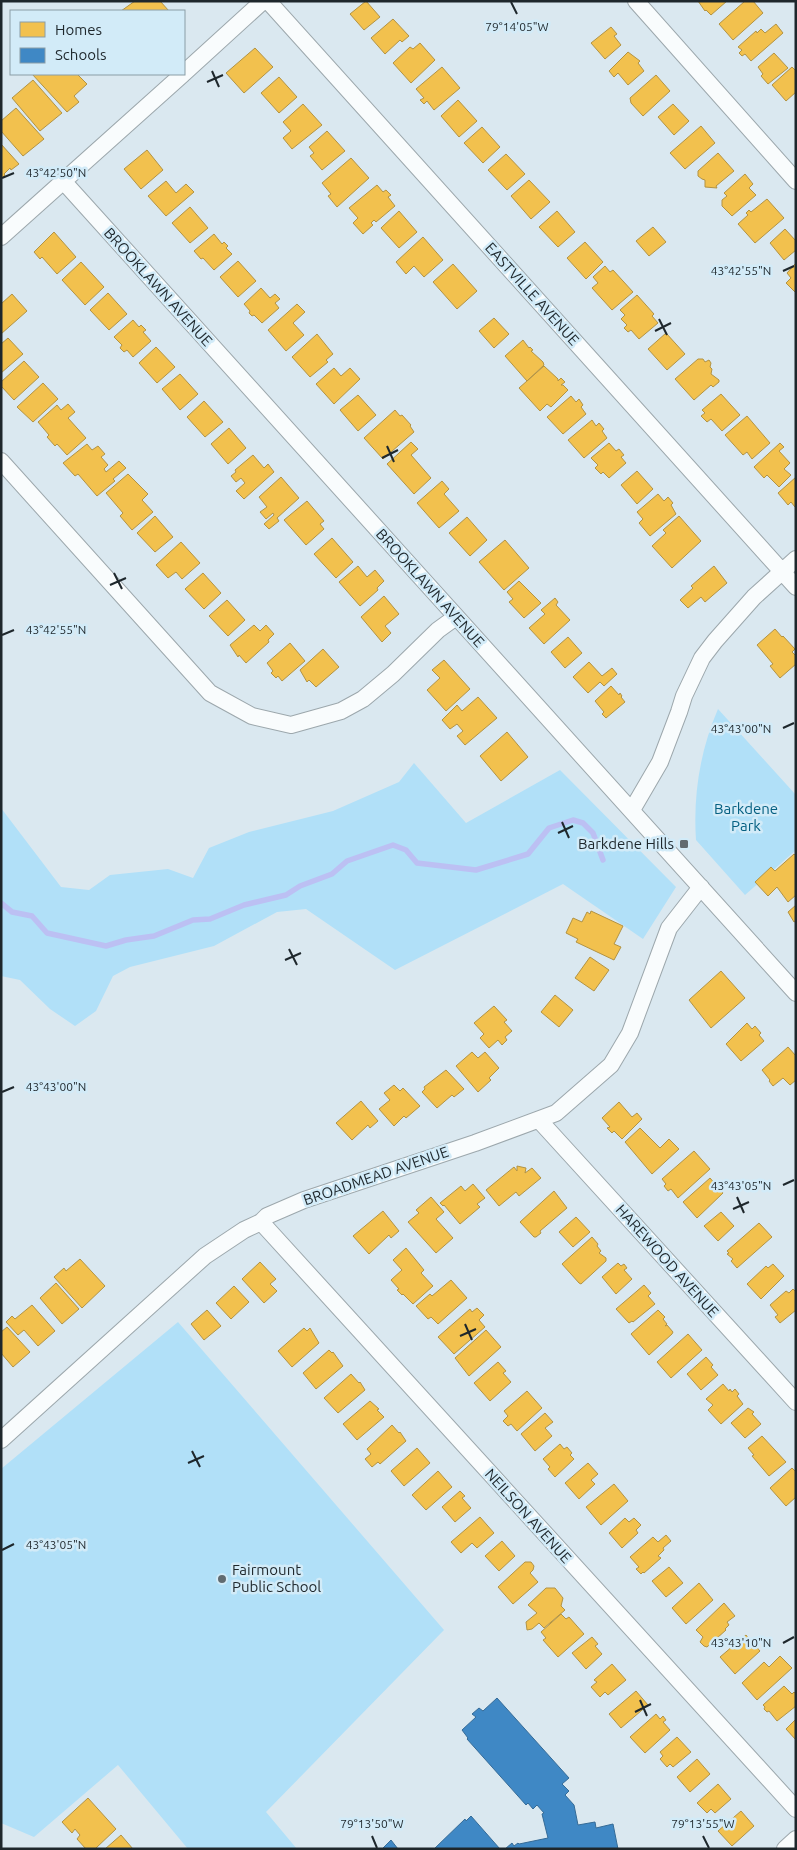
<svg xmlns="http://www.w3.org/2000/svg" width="797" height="1850" font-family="Ubuntu,sans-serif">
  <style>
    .green { fill: #b1e0f8 }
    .homes { fill: #f2c14e; stroke: #b29344 }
    .schools { fill: #3f88c5; stroke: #356b97 }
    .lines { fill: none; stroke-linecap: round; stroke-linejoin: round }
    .stream { stroke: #bcc0f3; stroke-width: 5.5 }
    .street-casing { stroke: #9ca7ac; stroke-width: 18 }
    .street { stroke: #f9fcfd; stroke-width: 16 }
    .ticks { fill: none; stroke: #1e272c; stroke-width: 2 }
    .poi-dot { fill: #606b71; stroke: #d2ebf8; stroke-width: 2 }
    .labels { text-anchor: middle; stroke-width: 5; stroke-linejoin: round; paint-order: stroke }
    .street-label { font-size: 15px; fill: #1e272c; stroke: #d2ebf8 }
    .park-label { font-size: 15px; fill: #045f81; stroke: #d2ebf8 }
    .poi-label { font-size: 15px; fill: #1e272c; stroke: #d2ebf8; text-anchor: end }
    .ticks-label { font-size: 12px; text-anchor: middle; fill: #1e272c; stroke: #d2ebf8; stroke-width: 5; stroke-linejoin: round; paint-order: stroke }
  </style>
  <rect width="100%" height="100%" fill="#dae8f0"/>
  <path class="green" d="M718,709L796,795V850L745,895L696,840C693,795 700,751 718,709Z
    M414,763L466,823L560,770L676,887L643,939L563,884L395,970L306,909L277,912L214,946L130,967L113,976L96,1011L75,1026L50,1009L20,980L1,976V808L61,887L89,890L110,875L168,869L193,878L209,848L249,832L333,811L399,782Z
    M178,1322L444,1630L266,1812L297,1849H188L118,1765L34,1837L1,1823V1469Z"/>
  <path class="homes" d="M135,1H160L169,11H121Z
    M366,1L380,17L364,30L350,14Z
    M698,1H727L711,15L706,10L705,11Z
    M745,1H753L763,13L733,40L719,24Z
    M393,19L409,36L402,42L400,40L385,54L371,38Z
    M776,24L783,33L751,61L745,54L742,56L739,53L742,50L738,47L756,31L757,33L761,29L765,33Z
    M611,27L617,34L614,36L621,45L605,59L591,43Z
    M420,43L435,60L411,83L393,63L410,47L413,49Z
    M255,48L273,67L244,93L226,73Z
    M628,52L640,61L638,63L644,71L628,85L618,73L614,77L609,71Z
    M774,53L788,68L768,84L761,76L763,74L758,67Z
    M442,67L460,88L434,110L427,101L424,104L420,100L424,98L416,89Z
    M792,67L796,71V92L786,101L772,85Z
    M32,74H77L87,84L74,96L79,102L67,112Z
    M656,75L670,91L643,116L631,103L630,98Z
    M279,77L297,97L279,113L261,93Z
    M33,80L62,113L40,131L12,98Z
    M458,100L477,121L459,137L441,116Z
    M303,104L322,125L292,149L283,138L291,131L283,122Z
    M673,104L689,121L674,135L658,117Z
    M16,108L44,139L23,156L1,131V121Z
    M701,126L715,143L685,169L670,153Z
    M482,127L500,147L483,163L464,143Z
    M327,131L345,151L322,170L310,156L314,153L309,147Z
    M1,144L19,164L11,170L10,168L4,174L5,175L1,179Z
    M147,150L163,170L141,189L124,169Z
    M718,153L734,171L716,186L717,188L705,187V180L702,179L698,176V171Z
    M506,154L525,174L507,190L488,170Z
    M351,158L369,178L337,207L328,196L331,194L322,183Z
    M745,174L753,184L749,188L756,195L732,216L722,206V200L727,196L724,193Z
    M529,180L550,202L531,219L511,196Z
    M166,181L176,193L186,184L194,192L166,216L148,196Z
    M377,185L383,192L386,190L391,195L388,197L395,206L376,222L374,220L371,223L373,225L363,234L353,223L358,218L349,208Z
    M767,199L784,218L755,243L738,224L748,215L746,213L749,210L751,212Z
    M190,207L208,228L190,243L172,223Z
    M399,211L417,232L399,248L381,228Z
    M557,211L575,232L558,247L539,227Z
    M653,227L666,242L649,256L636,241Z
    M785,229L796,241V250L784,260L770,243Z
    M54,232L76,257L57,274L42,257L40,259L34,252Z
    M214,234L222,244L224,242L228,246L226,248L232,254L214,270L203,258L201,259L194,251Z
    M423,237L443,260L424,277L414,266L406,274L396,262Z
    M585,242L603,262L586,279L567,258Z
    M238,261L256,281L238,297L220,277Z
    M81,262L104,287L85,305L62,280Z
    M796,263V293L786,283L791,278L787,273Z
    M453,264L477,291L457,309L433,282Z
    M605,266L610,272L613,270L633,292L612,310L592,288L598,283L593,277Z
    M261,288L270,298L275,294L280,299L275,303L279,308L262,323L254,315L252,316L249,313L250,311L244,304Z
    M108,293L127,314L109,330L90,310Z
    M12,294L27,311L1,334V304Z
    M637,295L654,314L652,316L658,323L639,339L631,330L628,332L624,328L627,325L621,319L625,315L620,310Z
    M297,304L305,312L293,323L304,335L286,351L268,330Z
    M494,318L509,334L494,348L479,331Z
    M133,320L139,327L141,325L146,330L143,332L151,341L133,357L127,350L124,352L120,348L122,345L114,337Z
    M666,333L685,354L667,370L648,349Z
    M317,334L333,354L326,360L328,362L310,377L292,357Z
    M8,338L23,354L1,373V344Z
    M523,340L529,348L530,347L533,350L531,351L543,362L544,365L527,381L505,356Z
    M156,347L175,367L157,383L139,363Z
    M698,359H703L705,362L709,360L711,363L710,367L712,369L711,374L719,380V382L713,387L711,385L694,400L675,379Z
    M24,361L39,377L14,400L1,386V382Z
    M544,366L558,379V381L561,378L565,382L561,385H563L568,390L551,407L547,404L540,411L519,388Z
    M334,368L341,376L350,368L360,379L334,404L316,384Z
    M180,374L198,394L180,410L162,389Z
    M43,383L58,399L33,422L17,407Z
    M721,394L740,415L722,431L711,419L707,422L701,416L705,413L702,410Z
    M358,395L376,415L358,431L340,410Z
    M571,396L576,402L579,399L583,405L581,407L586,414L563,434L547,417Z
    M204,401L223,422L205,437L187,417Z
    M68,404L75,412L68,418L86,438L67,455L57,444L55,446L47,437L49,435L38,422L57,405L61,410Z
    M395,410L400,416L402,415L411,425L410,426L414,432L383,459L364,438Z
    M747,416L770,443L752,459L747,452L743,455L725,435Z
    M592,420L596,426L599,423L604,429L602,431L607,438L584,458L568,440Z
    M229,428L246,448L228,464L211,444Z
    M411,442L418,449L411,455L431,478L414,494L387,464Z
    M609,443L616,451L619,449L624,455L621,457L626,463L609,478L603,472L601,474L595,468L598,465L591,458Z
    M780,443L784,447L779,451L790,463L784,469L791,475L779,487L767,475L764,478L754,467Z
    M87,444L92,450L98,446L105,454L101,457L108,465L104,469L106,472L119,461L126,468L113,479L115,481L97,496L78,474L75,476L63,463Z
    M253,455L264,468L268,464L274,472L244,499L236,491L245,483L241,478L236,482L231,476L236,472L235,470Z
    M637,471L653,489L637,504L621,485Z
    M128,474L148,494L142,500L153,512L132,530L120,516L123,513L106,493Z
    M281,477L299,498L277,518L279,521L269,529L264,524L274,515L273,513L266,519L260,512L267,507L259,497Z
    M796,477V507H795L791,502L788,505L778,493Z
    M442,481L449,489L444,494L459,511L439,528L417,503Z
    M658,494L664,501L668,497L673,503L671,505L676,514L650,536L639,523L643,519L637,512Z
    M307,501L324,521L320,524L324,529L306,545L284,520Z
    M155,516L173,537L155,552L137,533Z
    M679,516L701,541L672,568L652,546L666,533L663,530Z
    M467,517L487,540L470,556L449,533Z
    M332,538L353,562L336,578L314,554Z
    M505,540L529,568L504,590L479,562Z
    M181,542L200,563L182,579L176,572L168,578L156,565Z
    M358,566L367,577L375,570L384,581L377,588L378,590L360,606L339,582Z
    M714,566L727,583L705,602L701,597L688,608L680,600L693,588L691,586Z
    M203,573L221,593L204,609L185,589Z
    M519,581L541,603L524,618L509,602L513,599L507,592Z
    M384,596L399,614L385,626L391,633L382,642L361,617Z
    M555,598L558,602L556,605L570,620L544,644L529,628L545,614L541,610Z
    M227,600L245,620L228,636L209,616Z
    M254,625L260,631L266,625L274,634L268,640L269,642L246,663L239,655L238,657L230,645Z
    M775,629L782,637L783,636L795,649L792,652L796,656V664L780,678L770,666L773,664L757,645Z
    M568,637L582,653L565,668L551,652Z
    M290,643L305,661L282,681L278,676L276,678L271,673L273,671L267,663Z
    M323,649L339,667L316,687L309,680L307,682L300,670Z
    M444,660L470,689L446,711L427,690L440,678L432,670Z
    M589,662L602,676L612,668L617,674L604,686L600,682L588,693L573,677Z
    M611,686L619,695L620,693L622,696L621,697L625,702L606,718L602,714L604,712L595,701Z
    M478,697L497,718L465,745L457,736L463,731L457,724L450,729L442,720L457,705L462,711Z
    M507,732L528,757L501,781L480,756Z
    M794,854L796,856V895L788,902L777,887L768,896L755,882L771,867L775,871Z
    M796,905V921L794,922L788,912Z
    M591,911L623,926L614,944L621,947L614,960L576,942L578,939L566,933L573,918L582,922L587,912L590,914Z
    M590,957L609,970L594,991L575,978Z
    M721,971L745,998L711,1028L689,1000Z
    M555,995L573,1010L559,1027L541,1012Z
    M494,1006L507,1020L504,1022L512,1031L505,1037L507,1040L502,1045L498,1040L489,1048L480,1038L484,1034L474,1023Z
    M747,1023L752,1029L755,1026L761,1033L759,1035L764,1041L741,1061L726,1044Z
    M788,1047L796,1056V1080L790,1085L783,1078L773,1086L769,1081L770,1080L762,1070Z
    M472,1052L478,1058L485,1052L499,1068L489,1078L491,1080L478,1092L456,1066Z
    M446,1070L464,1089L454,1097L452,1095L437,1108L422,1092L425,1089L424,1087Z
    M394,1085L400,1091L403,1088L420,1106L406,1118L404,1116L394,1126L379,1109L390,1100L384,1093Z
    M361,1101L378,1121L370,1128L368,1125L352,1140L336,1123Z
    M619,1102L632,1117L637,1113L642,1119L622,1139L614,1131L612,1133L607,1128L610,1127L602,1118Z
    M640,1128L660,1148L669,1139L679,1149L652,1174L625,1142Z
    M694,1151L710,1169L678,1198L671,1189L668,1191L664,1186L666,1184L662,1179Z
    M517,1166L526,1168L525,1173L532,1168L541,1178L519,1196L516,1192L499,1206L486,1190L514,1167L517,1171Z
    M710,1178L723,1193L697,1218L683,1202Z
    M473,1184L485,1198L477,1204L480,1207L460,1224L444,1205L443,1206L440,1203L461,1186L465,1191Z
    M554,1191L567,1208L540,1231L541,1233L536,1237H534L520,1222Z
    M431,1197L444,1212L436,1219L453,1238L436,1253L408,1222L419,1213L416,1210Z
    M383,1211L399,1231L391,1238L389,1235L369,1254L353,1236Z
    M721,1212L734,1226L718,1241L704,1226Z
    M576,1217L590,1232L573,1247L559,1232Z
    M759,1223L772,1237L737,1268L731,1261L733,1259L727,1254L729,1253L727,1251Z
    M592,1237L598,1244L597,1246L601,1251L599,1253L606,1258V1261L581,1284L579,1283L562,1264Z
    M406,1248L424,1270L421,1273L433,1286L413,1304L403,1294L402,1295L397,1290L399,1289L391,1280L402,1270L393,1260Z
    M80,1259L105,1286L82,1308L54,1277L64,1268L66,1271Z
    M260,1262L276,1279L270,1284L277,1291L264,1303L242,1279Z
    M618,1263L621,1266L624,1264L627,1268L624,1270L632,1279L616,1294L602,1277Z
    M773,1264L784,1276L761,1299L747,1284L766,1266L768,1268Z
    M451,1280L467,1298L438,1324L431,1317L428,1319L416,1306L430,1294L432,1296Z
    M56,1283L79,1309L62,1324L40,1298Z
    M644,1285L651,1293L648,1296L655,1304L633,1322L632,1321L629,1323L616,1309Z
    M234,1286L249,1302L231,1319L216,1303Z
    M793,1289L796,1292V1310L780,1323L775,1317L778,1315L770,1305L786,1291L789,1293Z
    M32,1305L55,1331L38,1346L24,1330L18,1335L6,1322L12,1316L15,1319Z
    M477,1308L484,1315L479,1320L485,1327L454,1354L438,1337L470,1309L472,1312Z
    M207,1310L221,1326L204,1340L191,1324Z
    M658,1310L665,1317L663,1319L667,1324L665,1326L667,1325L673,1332L672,1334L649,1355L631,1334Z
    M7,1327L30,1352L13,1367L1,1353V1332Z
    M304,1328L307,1331L310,1328L319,1343L292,1367L278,1351Z
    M486,1330L501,1347L469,1376L455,1358Z
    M688,1334L702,1350L671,1378L657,1362Z
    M329,1350L332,1353L333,1352L343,1366L316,1389L303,1373Z
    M706,1357L713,1365L711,1367L718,1375L701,1390L687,1374Z
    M498,1362L506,1371L503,1373L511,1382L490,1401L474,1383Z
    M351,1374L359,1383L360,1382L365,1390L338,1413L324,1398Z
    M723,1384L729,1391L730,1389L732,1392L735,1389L739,1394L737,1396L743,1404L721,1424L708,1410L713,1405L706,1399Z
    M527,1391L542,1408L517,1431L511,1424L508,1426L503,1421L508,1416L504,1411Z
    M370,1401L379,1409L377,1410L384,1417L357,1440L343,1424Z
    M748,1408L754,1412L752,1414L761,1424L745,1438L731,1423Z
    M545,1413L553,1422L545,1428L552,1436L535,1451L521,1434Z
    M392,1425L399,1433L400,1432L406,1441L380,1464L378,1462L372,1467L365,1459L371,1454L367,1449Z
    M762,1436L786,1462L769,1476L752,1456L754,1455L748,1448Z
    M560,1444L564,1449L567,1447L572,1453L570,1455L574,1459L555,1477L548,1469L550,1467L543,1459Z
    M417,1448L430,1463L404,1486L391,1471Z
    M588,1463L598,1474L591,1480L595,1484L579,1499L565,1483Z
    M792,1468L796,1472V1497L786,1506L770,1488Z
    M438,1471L452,1487L426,1510L412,1495Z
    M614,1484L628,1501L601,1525L586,1507Z
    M460,1491L465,1496L462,1498L471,1508L455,1522L442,1507Z
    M480,1517L494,1533L477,1548L472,1543L461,1553L451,1542Z
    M625,1518L629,1522L634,1518L641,1525L636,1530L638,1533L622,1548L609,1533Z
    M666,1535L671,1541L663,1548L664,1550L658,1556L661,1558L644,1573L643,1572L641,1574L636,1569L639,1567L630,1557L653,1537L658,1542Z
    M502,1541L515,1556L499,1571L485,1556Z
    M525,1562H531L534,1566L533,1570L530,1573L538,1582L513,1604L498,1587Z
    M669,1567L683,1583L666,1597L652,1581Z
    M699,1583L713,1600L686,1624L672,1608Z
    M546,1588H555L563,1598L561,1606L565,1610L544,1628L539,1623L532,1629L527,1630L526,1622L537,1613L528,1605Z
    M724,1603L735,1616L727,1622L729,1625L725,1629L726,1630L707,1647L704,1646L700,1642L703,1637L696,1630Z
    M561,1614L566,1619L569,1617L584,1634L558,1657L543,1640L546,1638L541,1632Z
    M746,1635L760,1651L735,1674L720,1657Z
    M592,1637L598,1644L595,1646L602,1654L586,1669L572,1653Z
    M780,1656L792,1668L757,1700L742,1683L764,1662L769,1667Z
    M612,1664L626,1680L608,1695L605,1692L600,1697L591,1687L597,1682L594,1680Z
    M784,1686L792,1694L794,1692L796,1694V1706L777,1721L769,1711L767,1712L764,1709L765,1707L763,1705Z
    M636,1691L648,1705L621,1728L609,1714Z
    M656,1714L660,1719L663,1716L666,1720L663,1722L670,1730L645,1753L630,1737Z
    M796,1719V1740L786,1729Z
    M677,1737L691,1752L673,1767L670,1764L667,1767L660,1759L663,1756L660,1752Z
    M697,1759L710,1774L690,1792L677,1777Z
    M718,1784L731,1799L715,1813L711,1809L707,1813L697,1803Z
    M88,1798L116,1829L95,1849H86L77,1839L80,1835L75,1829L72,1833L62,1822Z
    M741,1811L754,1826L732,1846L718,1831Z
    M121,1835L133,1849H105Z"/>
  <path class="schools" d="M497,1698L569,1778L562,1784L569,1791L565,1795L574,1805L578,1825L595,1822L596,1828L613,1824L618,1849H505L512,1843L514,1846L518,1843L519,1844L548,1838L542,1814L544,1813L537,1805L533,1809L528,1803L526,1805L467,1739L468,1738L462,1730L476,1717L472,1714L479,1708L483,1711Z
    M471,1816L500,1849H434L465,1819L466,1821Z
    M391,1840L398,1849H382Z"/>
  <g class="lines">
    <path class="stream" d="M1,903L12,912L32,916L47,933L106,946L126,940L154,936L193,920L210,919L244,905L286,895L300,886L332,874L347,861L393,845L406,850L417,863L476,870L528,854L549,828L573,820L583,823L593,833L603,860"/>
    <defs>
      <path id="street" d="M268,1L796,587
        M636,1L796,181
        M184,73L263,1
        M64,182L796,993
        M1,237L183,74
        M1,461L210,693L252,716L291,725L341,711L363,699L393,674L438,630L456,617
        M632,810L660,762L679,712L684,696L702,658L715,641L754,597L796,559
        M539,1120L796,1402
        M261,1222L796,1809
        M1,1440L205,1256L244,1230L261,1222L267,1216L304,1200L475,1143L556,1113L611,1065L630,1033L669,928L701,887
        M785,1849L796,1839"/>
    </defs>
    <use href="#street" class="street-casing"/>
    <use href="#street" class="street"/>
  </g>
  <path class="ticks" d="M511,2L517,14M212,71L219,87M207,82L223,75M2,178L14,173M783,271L794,266M659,319L667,335M655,331L671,323M387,446L394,462M382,458L398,450M114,573L122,589M110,585L126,578M2,635L14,630M783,728L794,723M562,822L569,838M558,833L573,826M289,949L297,965M285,960L301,953M2,1092L14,1087M783,1185L794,1180M737,1197L744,1213M733,1209L749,1202M465,1324L472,1340M460,1336L476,1329M192,1451L200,1467M188,1463L204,1456M2,1550L14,1544M783,1643L794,1637M640,1700L647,1716M635,1712L651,1704M372,1836L377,1848M703,1836L709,1848"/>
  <g class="poi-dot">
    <rect x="679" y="839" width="10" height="10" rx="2.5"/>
    <circle cx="222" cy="1579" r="5"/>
  </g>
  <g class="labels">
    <g class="street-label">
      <text transform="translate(158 287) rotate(48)" y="5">BROOKLAWN AVENUE</text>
      <text transform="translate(532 294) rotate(48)" y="5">EASTVILLE AVENUE</text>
      <text transform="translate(430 588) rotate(48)" y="5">BROOKLAWN AVENUE</text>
      <text transform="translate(376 1176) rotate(-19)" y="5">BROADMEAD AVENUE</text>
      <text transform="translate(667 1261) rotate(48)" y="5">HAREWOOD AVENUE</text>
      <text transform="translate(528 1516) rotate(48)" y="5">NEILSON AVENUE</text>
    </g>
    <g class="park-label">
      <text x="746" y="814">Barkdene<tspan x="746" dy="17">Park</tspan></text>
    </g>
    <g class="poi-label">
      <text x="674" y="849">Barkdene Hills</text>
      <text x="232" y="1575" text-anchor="start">Fairmount<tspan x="232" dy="17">Public School</tspan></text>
    </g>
  </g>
  <g class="ticks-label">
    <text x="517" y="31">79°14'05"W</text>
    <text x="56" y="177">43°42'50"N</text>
    <text x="741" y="275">43°42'55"N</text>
    <text x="56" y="634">43°42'55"N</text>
    <text x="741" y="733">43°43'00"N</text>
    <text x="56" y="1091">43°43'00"N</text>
    <text x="741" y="1190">43°43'05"N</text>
    <text x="56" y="1549">43°43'05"N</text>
    <text x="741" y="1647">43°43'10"N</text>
    <text x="372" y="1828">79°13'50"W</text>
    <text x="703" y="1828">79°13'55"W</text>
  </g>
  <rect width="797" height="1850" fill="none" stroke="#1e272c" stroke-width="5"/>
  <rect x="10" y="10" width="175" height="65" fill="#d2ebf8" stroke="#8a9da6"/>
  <rect x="20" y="22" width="25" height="15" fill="#f2c14e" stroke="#8a9da6"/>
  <text x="55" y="35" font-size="15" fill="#1e272c">Homes</text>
  <rect x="20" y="48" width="25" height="15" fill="#3f88c5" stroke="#8a9da6"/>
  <text x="55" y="60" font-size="15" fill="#1e272c">Schools</text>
</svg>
